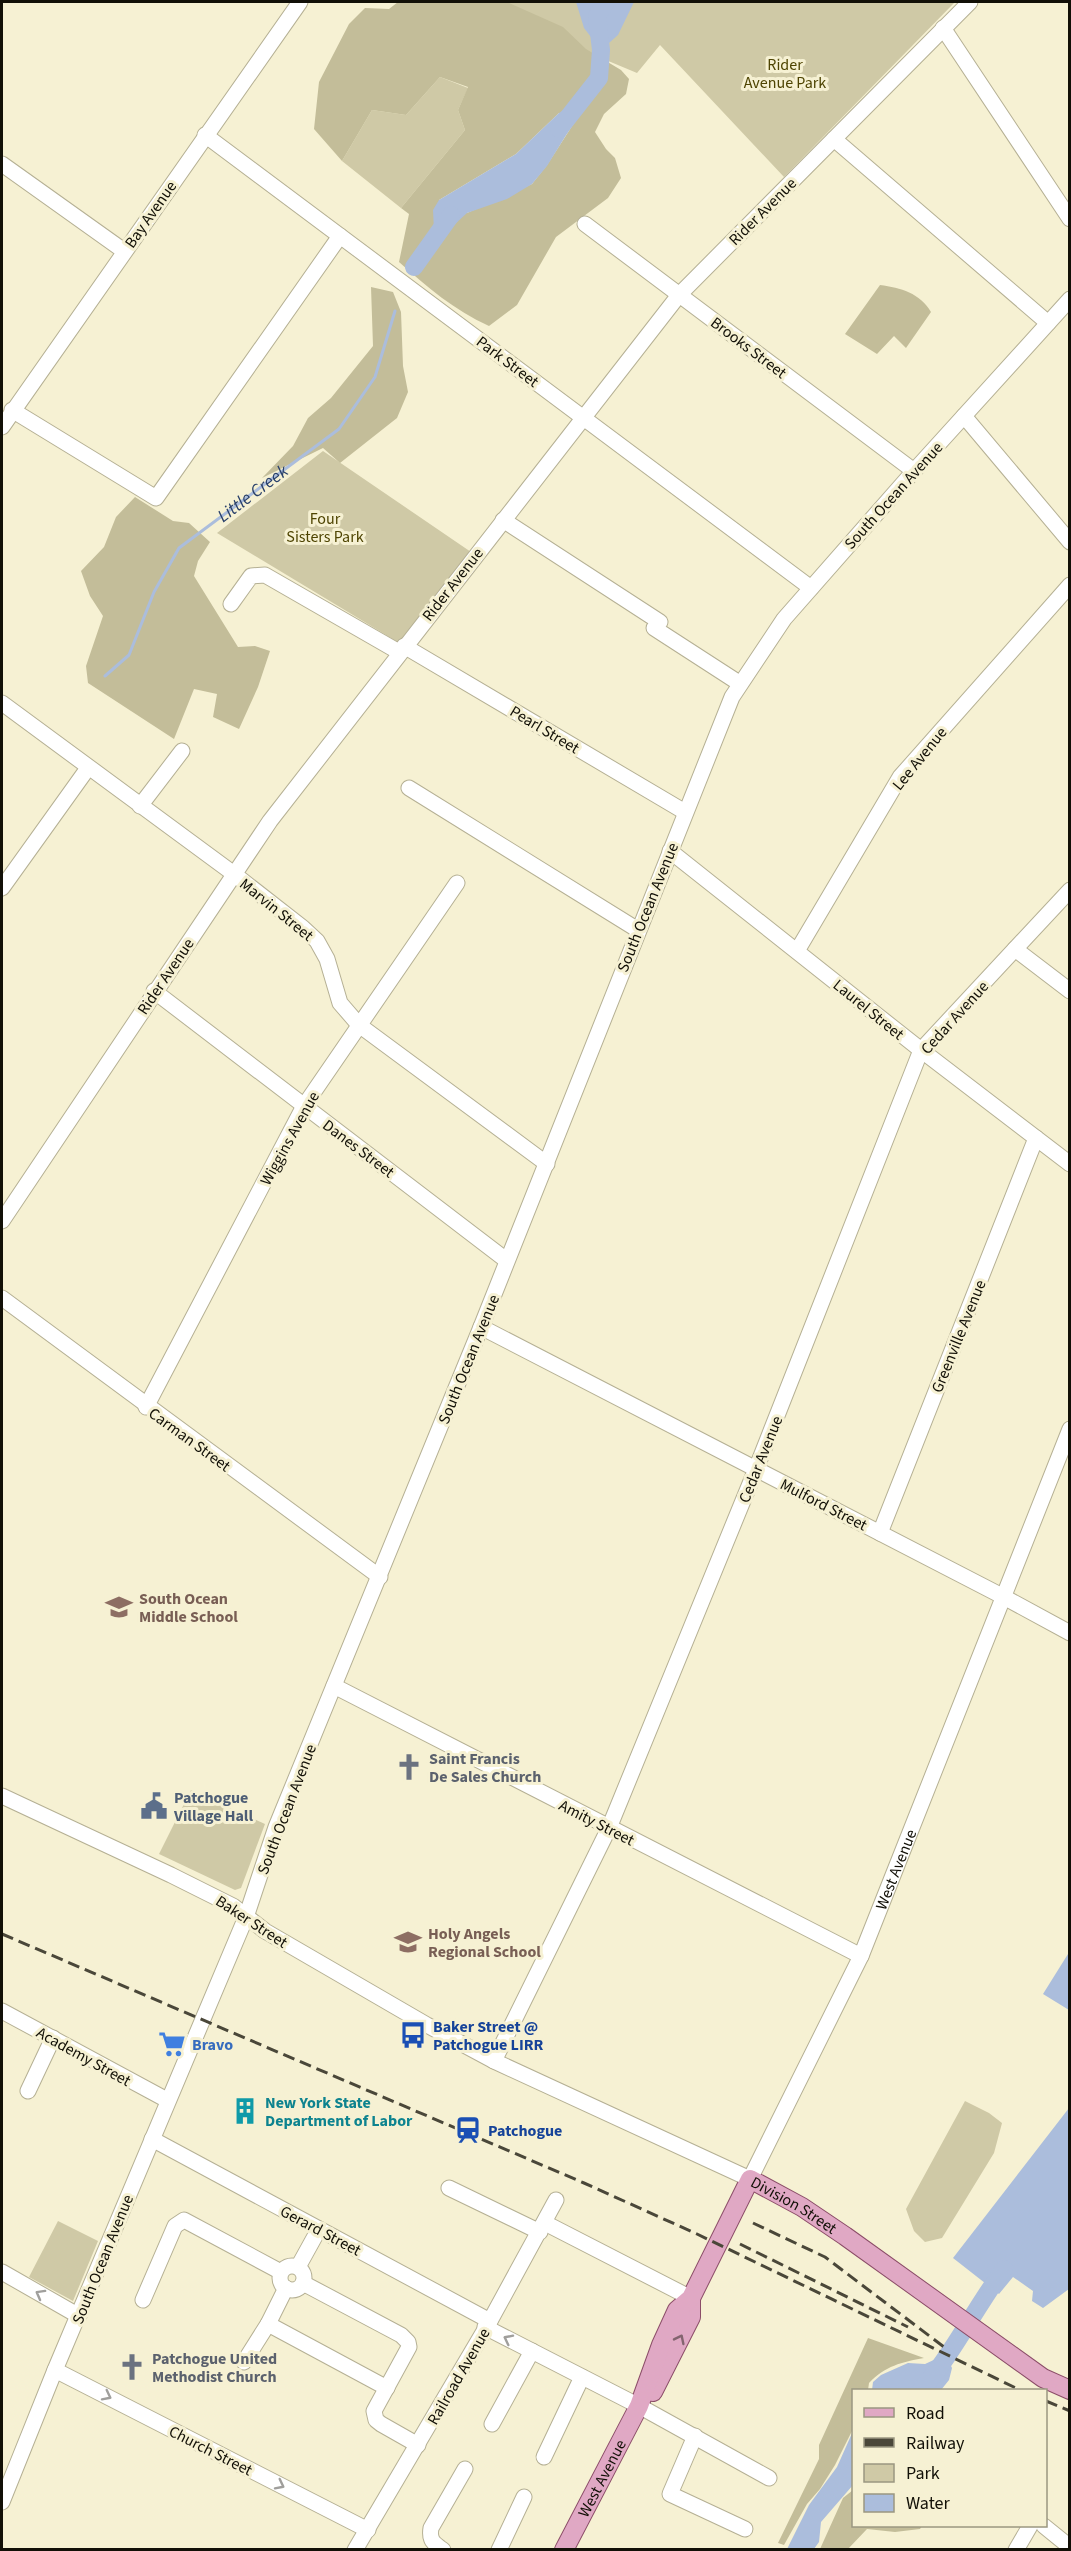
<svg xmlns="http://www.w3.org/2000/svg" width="1071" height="2551" font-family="'Source Sans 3',sans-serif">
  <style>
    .green { fill: #cfc9a6 }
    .forest { fill: #c3bd99; fill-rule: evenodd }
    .water { fill: #abbddc }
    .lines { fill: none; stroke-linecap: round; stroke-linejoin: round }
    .stream { stroke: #abbddc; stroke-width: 3 }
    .river { stroke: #abbddc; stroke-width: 18 }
    .minor-casing { stroke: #b5b094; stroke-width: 17 }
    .major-casing { stroke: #8b4d68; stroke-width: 20 }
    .minor { stroke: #fff; stroke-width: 15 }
    .major { stroke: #e0a8c4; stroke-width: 18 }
    .rail { stroke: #4a4739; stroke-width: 3; stroke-dasharray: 12 6; stroke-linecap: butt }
    .oneway { stroke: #a09f9c }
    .oneway2 { stroke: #83646f }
    .labels { text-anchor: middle; stroke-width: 6; stroke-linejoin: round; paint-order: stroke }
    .park-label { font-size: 16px; fill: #4e4402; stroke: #f6f1d3 }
    .street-label { font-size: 16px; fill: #121007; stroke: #f6f1d3 }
    .education-label { font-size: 16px; font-weight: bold; fill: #785e54; stroke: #f6f1d3; text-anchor: start }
    .worship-label { font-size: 16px; font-weight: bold; fill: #5b616d; stroke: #f6f1d3; text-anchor: start }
    .service-label { font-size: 16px; font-weight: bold; fill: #4e5e75; stroke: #f6f1d3; text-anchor: start }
    .transit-label { font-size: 16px; font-weight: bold; fill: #164399; stroke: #f6f1d3; text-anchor: start }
    .shop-label { font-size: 16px; font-weight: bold; fill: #366cbe; stroke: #f6f1d3; text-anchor: start }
    .culture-label { font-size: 16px; font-weight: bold; fill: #0d838f; stroke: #f6f1d3; text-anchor: start }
    .water-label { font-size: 18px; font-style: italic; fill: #29406a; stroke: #f6f1d3 }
  </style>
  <rect width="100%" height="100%" fill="#f6f1d3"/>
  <path class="green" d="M497,2H955L784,177L660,45L637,73L582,50Z
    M440,77L468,88L458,110L465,130L401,208L342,161L372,110L406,115Z
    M323,451L471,552L401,644L217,533Z
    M191,1790L265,1824L241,1888L235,1890L159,1854Z
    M965,2101L989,2113L1002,2123L994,2153L942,2238L925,2242L914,2231L906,2209Z
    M58,2221L98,2241L73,2301L29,2277Z"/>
  <path class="forest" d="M398,2H507L563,27L586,49L621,70L629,79L626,94L604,114L595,132L606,149L615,158L621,178L608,198L556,237L517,305L489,326C454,310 427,287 399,262L409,214L401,208L465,130L458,110L468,87L440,77L406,115L372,110L342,161L314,129L319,82L349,24L365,8L389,9ZM559,113L576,120L547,165L532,184L467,213L439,200L516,154Z
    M880,285C901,288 920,293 931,312L906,348L894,336L877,354L845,334Z
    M371,287L393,292L401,312L403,366L408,392L397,418L340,463L323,448L262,478L293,446L308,418L331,398L373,346Z
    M135,497L173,521L189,523L210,542L198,561L194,576L238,647L255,646L270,651L258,687L239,729L213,717L217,694L194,689L174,739L88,683L86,666L103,616L90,596L81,571L104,547L116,517Z
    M868,2338L924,2358C902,2362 885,2366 869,2383L868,2390H854L853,2429L835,2465L820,2489L807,2504L784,2545L778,2543L819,2459V2445Z
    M853,2490L854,2526H922L920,2529L895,2532L867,2529L848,2549H820L843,2498Z"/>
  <path class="water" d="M576,2H634L618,35L601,50L584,28Z
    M572,105L576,119L547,166L532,184L507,199L467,213L442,236L434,231L433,210L439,200L516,154L559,113Z
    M1068,1954L1070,1955L1069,2010L1043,1994Z
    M1069,2108V2289L1043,2308L1032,2301L1033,2291L1013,2277L999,2294L953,2258Z
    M938,2358L950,2364L952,2368L949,2380L941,2390H872L873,2382L881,2375L908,2363L925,2364Z
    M853,2431V2485L821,2522L819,2542L814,2549H787L809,2505L837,2467Z"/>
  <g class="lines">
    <path class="stream" id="s1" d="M105,676L129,655L154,592L179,548L339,429L375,377L395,311"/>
    <path class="river" d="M559,129L599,78L601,50L597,16L606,2
      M414,267L451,215
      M921,2390C953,2354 975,2308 1004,2269"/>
    <defs>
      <g id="minor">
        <path d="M943,28L1070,219"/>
        <path d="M205,135L811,588"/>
        <path d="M834,139L1048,323"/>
        <path d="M2,164L124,251"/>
        <path d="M585,224L914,471"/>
        <path d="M12,410L156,498L340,236"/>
        <path d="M964,416L1070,542"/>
        <path d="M2,427L300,2"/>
        <path d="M503,520L660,622L654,628L739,683"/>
        <path d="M231,604L251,576L265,575L399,652"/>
        <path d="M404,646L685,812"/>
        <path d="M2,703L234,874L303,928L317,941L327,959L340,1003L359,1025L547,1164"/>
        <path d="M409,788L638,930"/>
        <path d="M140,806L182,751"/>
        <path d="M670,851L921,1050L1070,1164"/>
        <path d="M2,888L88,768"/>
        <path d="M1015,949L1070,991"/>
        <path d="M797,951L900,777L1070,585"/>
        <path d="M154,991L506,1260"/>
        <path d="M2,1221L270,821L679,295L970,2"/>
        <path d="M2,1298L380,1577"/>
        <path d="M481,1327L1002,1596L1070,1633"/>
        <path d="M146,1407L304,1106L457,883"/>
        <path d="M880,1533L1036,1138"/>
        <path d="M334,1686L861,1956"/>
        <path id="s2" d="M2,1796L171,1875L233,1906L265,1931L427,2025L494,2061L750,2179L861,1956L1070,1429"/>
        <path d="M2,2011L167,2100"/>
        <path d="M494,2061L609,1828L756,1469L921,1050L1070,890"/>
        <path d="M28,2091L53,2038"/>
        <path d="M152,2139L490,2321"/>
        <path d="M449,2188L540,2232"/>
        <path d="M545,2223L691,2298"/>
        <circle cx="292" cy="2278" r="12"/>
        <path d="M298,2267L319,2229"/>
        <path d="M2,2272L79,2316"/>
        <path d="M303,2283L401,2335L408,2342L409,2347L374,2411L376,2420L381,2424L418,2445"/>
        <path d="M143,2300L175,2226L184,2220L281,2272"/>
        <path d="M268,2324L387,2388"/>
        <path d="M485,2327L639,2406L769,2478"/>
        <path d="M244,2362L268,2324L286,2288"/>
        <path d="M55,2370L368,2530"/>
        <path d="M492,2424L532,2351"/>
        <path d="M695,2436L670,2494L745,2529"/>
        <path d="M544,2457L582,2377"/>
        <path d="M2,2502L55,2370L246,1917L276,1827L481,1327L732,697L784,619L914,471L1070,299"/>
        <path d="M1044,2526L1070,2547"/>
        <path d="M355,2550L490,2321L556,2200"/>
        <path d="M443,2550C433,2543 429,2540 431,2528L465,2469"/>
        <path d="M499,2550L524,2497"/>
        <path d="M1016,2550L1030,2526"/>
      </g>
      <g id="major">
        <path d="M653,2392L691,2317V2298"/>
        <path id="s3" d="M564,2550L639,2406L661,2345L677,2310L691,2298L750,2179L802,2207L845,2236L1043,2378L1070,2390"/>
      </g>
    </defs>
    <use href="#minor" class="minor-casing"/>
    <use href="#major" class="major-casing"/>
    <use href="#minor" class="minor"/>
    <use href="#major" class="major"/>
    <path class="rail" d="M2,1934L584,2183L697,2234L1020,2390
      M753,2223L825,2257L948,2350
      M740,2244L908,2327
      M1046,2401L1070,2411"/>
  </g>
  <defs><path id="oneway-chevron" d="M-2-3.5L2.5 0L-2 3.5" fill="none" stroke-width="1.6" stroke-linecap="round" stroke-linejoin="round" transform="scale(1.5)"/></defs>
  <g class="oneway">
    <use href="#oneway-chevron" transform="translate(40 2294) rotate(-151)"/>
    <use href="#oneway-chevron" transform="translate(508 2339) rotate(-153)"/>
    <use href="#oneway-chevron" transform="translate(107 2396) rotate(27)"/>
    <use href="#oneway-chevron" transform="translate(280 2485) rotate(27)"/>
  </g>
  <use class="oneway2" href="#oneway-chevron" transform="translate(680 2339) rotate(-64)"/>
  <defs>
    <symbol id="school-bare" viewBox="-9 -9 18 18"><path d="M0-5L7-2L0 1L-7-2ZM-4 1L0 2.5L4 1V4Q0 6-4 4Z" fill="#8d6e63" stroke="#f6f1d3" stroke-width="2.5" paint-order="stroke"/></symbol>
    <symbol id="church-bare" viewBox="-9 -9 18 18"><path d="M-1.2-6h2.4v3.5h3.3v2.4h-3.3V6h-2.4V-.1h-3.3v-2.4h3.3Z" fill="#6b7280" stroke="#f6f1d3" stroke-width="2.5" paint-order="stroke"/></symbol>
    <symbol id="civic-bare" viewBox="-9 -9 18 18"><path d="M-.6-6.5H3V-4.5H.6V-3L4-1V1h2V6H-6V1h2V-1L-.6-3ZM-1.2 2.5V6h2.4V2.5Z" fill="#5c6f8a" stroke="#f6f1d3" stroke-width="2.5" paint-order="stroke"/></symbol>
    <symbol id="bus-bare" viewBox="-9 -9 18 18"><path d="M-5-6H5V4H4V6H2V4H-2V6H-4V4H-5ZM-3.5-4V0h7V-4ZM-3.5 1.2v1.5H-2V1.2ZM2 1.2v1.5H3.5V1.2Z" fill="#1a4fb4" stroke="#f6f1d3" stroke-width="2.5" paint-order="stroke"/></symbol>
    <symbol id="supermarket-bare" viewBox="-9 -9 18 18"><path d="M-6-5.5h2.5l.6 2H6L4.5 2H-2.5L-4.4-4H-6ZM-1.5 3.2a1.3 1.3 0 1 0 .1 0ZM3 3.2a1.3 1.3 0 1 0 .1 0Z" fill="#3f7fe0" stroke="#f6f1d3" stroke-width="2.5" paint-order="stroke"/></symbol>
    <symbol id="building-bare" viewBox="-9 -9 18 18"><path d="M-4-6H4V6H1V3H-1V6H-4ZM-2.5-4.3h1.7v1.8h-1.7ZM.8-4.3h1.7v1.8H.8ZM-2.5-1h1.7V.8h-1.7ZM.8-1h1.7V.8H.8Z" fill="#0f9aa8" stroke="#f6f1d3" stroke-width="2.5" paint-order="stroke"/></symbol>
    <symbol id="station-bare" viewBox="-9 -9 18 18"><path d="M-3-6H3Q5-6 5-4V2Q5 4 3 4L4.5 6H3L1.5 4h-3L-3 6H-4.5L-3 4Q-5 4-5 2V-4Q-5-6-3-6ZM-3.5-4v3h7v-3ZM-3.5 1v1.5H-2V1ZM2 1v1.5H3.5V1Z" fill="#1a4fb4" stroke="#f6f1d3" stroke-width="2.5" paint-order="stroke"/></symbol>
  </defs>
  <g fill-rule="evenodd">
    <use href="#school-bare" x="100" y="1588" width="38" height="38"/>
    <use href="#church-bare" x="390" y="1748" width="38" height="38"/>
    <use href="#civic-bare" x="135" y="1787" width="38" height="38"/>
    <use href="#school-bare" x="389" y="1923" width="38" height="38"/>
    <use href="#bus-bare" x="394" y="2016" width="38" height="38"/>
    <use href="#supermarket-bare" x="153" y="2025" width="38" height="38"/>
    <use href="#building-bare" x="226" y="2092" width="38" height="38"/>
    <use href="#station-bare" x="449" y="2111" width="38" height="38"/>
    <use href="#church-bare" x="113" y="2348" width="38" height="38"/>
  </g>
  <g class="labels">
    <g class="park-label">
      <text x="785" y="70">Rider<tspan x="785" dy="18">Avenue Park</tspan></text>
      <text x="325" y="524">Four<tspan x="325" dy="18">Sisters Park</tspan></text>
    </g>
    <g class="street-label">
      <text transform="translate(762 211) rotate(-45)" y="6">Rider Avenue</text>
      <text transform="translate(150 214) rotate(-55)" y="6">Bay Avenue</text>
      <text transform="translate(749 347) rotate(37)" y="6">Brooks Street</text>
      <text transform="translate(508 361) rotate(37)" y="6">Park Street</text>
      <text transform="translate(893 495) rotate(-48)" y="6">South Ocean Avenue</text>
      <text transform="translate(452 584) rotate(-52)" y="6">Rider Avenue</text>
      <text transform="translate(545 729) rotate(31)" y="6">Pearl Street</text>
      <text transform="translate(919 758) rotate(-51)" y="6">Lee Avenue</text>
      <text transform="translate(647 907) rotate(-68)" y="6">South Ocean Avenue</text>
      <text transform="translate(277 909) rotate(39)" y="6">Marvin Street</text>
      <text transform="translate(165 976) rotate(-56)" y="6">Rider Avenue</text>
      <text transform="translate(869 1009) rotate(39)" y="6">Laurel Street</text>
      <text transform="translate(954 1017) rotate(-48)" y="6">Cedar Avenue</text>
      <text transform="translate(289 1138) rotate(-61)" y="6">Wiggins Avenue</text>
      <text transform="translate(359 1148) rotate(37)" y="6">Danes Street</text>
      <text transform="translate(958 1336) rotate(-68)" y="6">Greenville Avenue</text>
      <text transform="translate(468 1359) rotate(-68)" y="6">South Ocean Avenue</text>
      <text transform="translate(190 1439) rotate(36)" y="6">Carman Street</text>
      <text transform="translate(760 1459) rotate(-68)" y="6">Cedar Avenue</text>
      <text transform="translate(824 1504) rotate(27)" y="6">Mulford Street</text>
      <text transform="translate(286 1809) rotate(-69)" y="6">South Ocean Avenue</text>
      <text transform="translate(597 1822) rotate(27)" y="6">Amity Street</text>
      <text dy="6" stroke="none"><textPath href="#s2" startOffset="1184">West Avenue</textPath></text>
      <text transform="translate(252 1921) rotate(33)" y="6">Baker Street</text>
      <text transform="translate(84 2056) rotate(29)" y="6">Academy Street</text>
      <text dy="6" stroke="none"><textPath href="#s3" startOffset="468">Division Street</textPath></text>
      <text transform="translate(321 2230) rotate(28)" y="6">Gerard Street</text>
      <text transform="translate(102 2259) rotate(-68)" y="6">South Ocean Avenue</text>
      <text transform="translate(458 2376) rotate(-60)" y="6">Railroad Avenue</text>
      <text transform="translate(211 2450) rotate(27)" y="6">Church Street</text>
      <text dy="6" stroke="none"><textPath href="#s3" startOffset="81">West Avenue</textPath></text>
    </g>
    <g class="education-label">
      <text x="139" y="1604">South Ocean<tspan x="139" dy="18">Middle School</tspan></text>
      <text x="428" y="1939">Holy Angels<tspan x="428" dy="18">Regional School</tspan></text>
    </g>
    <g class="worship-label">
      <text x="429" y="1764">Saint Francis<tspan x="429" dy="18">De Sales Church</tspan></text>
      <text x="152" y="2364">Patchogue United<tspan x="152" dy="18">Methodist Church</tspan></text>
    </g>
    <g class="service-label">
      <text x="174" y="1803">Patchogue<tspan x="174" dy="18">Village Hall</tspan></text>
    </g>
    <g class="transit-label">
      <text x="433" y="2032">Baker Street @<tspan x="433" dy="18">Patchogue LIRR</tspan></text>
      <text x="488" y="2136">Patchogue</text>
    </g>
    <g class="shop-label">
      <text x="192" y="2050">Bravo</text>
    </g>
    <g class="culture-label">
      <text x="265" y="2108">New York State<tspan x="265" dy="18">Department of Labor</tspan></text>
    </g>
    <g class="water-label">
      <text dy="6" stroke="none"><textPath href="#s1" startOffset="242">Little Creek</textPath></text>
    </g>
  </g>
  <rect width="1071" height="2551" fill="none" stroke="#121007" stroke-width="6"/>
  <rect x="852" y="2389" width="195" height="138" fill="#f6f1d3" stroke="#9b9781" stroke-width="1.5"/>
  <rect x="864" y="2408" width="30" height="9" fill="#e0a8c4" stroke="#9b9781" stroke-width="1.5"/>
  <text x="906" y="2419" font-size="18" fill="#121007">Road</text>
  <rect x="864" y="2438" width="30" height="9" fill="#4a4739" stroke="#9b9781" stroke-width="1.5"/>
  <text x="906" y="2449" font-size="18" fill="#121007">Railway</text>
  <rect x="864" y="2464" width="30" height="18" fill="#cfc9a6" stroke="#9b9781" stroke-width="1.5"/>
  <text x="906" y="2479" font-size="18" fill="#121007">Park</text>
  <rect x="864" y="2494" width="30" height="18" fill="#abbddc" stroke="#9b9781" stroke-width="1.5"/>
  <text x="906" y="2509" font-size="18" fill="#121007">Water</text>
</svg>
